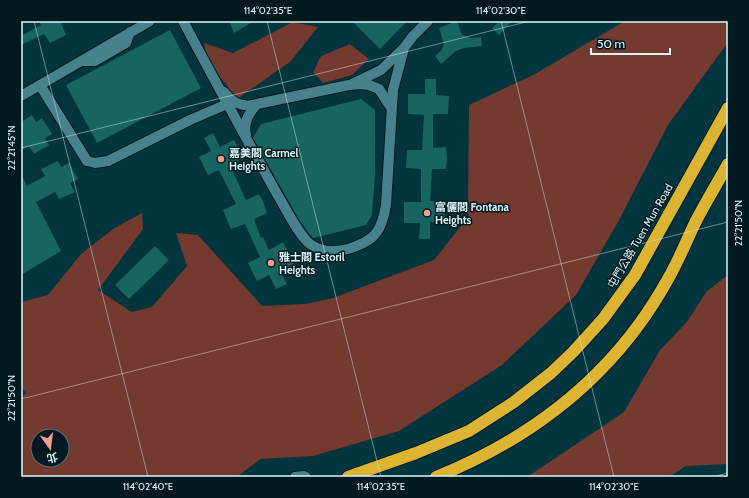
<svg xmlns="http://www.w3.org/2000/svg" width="749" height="498" font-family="Cabin,'Noto Sans TC',sans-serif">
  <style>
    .green { fill: #74392f; fill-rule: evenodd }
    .building { fill: #186460 }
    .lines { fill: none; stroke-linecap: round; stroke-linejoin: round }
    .minor-casing { stroke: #001b20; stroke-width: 12 }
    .highway-casing { stroke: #001b20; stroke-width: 14 }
    .minor { stroke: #47828c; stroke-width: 10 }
    .highway { stroke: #ddb431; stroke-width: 12 }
    .ticks { fill: none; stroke: #daf7fd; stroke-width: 1; stroke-opacity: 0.45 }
    .poi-dot { fill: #f59d8e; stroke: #021a1f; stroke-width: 1.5 }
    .labels { text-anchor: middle; stroke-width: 3; stroke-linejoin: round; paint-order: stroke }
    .poi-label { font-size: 11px; font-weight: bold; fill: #daf7fd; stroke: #021a1f; text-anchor: start }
    .street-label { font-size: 11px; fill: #daf7fd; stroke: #021a1f }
    .neatline { fill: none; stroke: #daf7fd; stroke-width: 1.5 }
    .ticks-label { font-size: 10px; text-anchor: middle; fill: #daf7fd }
  </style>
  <rect width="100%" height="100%" fill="#02353d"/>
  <path class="green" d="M625,21H728V42L668,125L618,222L576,295L502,365L399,431L313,456L260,459L237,477H21V397L26,393L21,387V302L48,295L81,254L113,229L142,213L143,229L98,290L132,312L152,307L187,266L176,233L198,235L262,306L305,304L333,298L434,260L468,217L469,105L535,74ZM38,436H62V460H38Z
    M293,22L318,27L290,62L237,99L207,60L204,43L233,53Z
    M350,44L369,59L352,75L323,83L313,72L321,56Z
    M728,275V464L686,466L669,477H527L624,412L660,350L686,323L707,291Z"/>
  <path class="building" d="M38,21H60L66,35L50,43L44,34L21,45V36L41,25Z
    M229,21H254L234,33Z
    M352,21H407L380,49Z
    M457,21L462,35L471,38L481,37L482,46L464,48L456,51L441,64L435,56L442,50L444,44L439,28Z
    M500,21H512L499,35L492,28Z
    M170,30L201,88L97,143L66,85Z
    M425,79H436V95L449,96L448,114H433V148L446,147L447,159L446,169H432L430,201H445V211L444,222H430V239H419L420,223H404V202H421V169L406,168L407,150H422L424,115L408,114V94H425Z
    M361,99L375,110V173L372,215L366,225L313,238L307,231L298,218L253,138L261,124Z
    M32,115L36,122L42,118L52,134L45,138L49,145L34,154L29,146L21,151V122Z
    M213,133L220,147L234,140L244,158L230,165L246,200L259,194L263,201L267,213L254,219L261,238L263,237L269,250L283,242L294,264L280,270L287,284L276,289L269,275L257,281L248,263L260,257L245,224L231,229L223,210L236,204L219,170L208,175L199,157L211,151L204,138Z
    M58,161L61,167L69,163L78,179L70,183L75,192L59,199L55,192L36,202L61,251L21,275V174L27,186L45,176L41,169Z
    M155,246L169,260L129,299L115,285Z"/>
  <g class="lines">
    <defs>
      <path id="minor" d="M183,21C214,79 245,137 277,194C285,207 299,236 310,244C323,253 340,252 354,247C377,239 382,228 386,205L393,90L404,48
        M83,61H95L126,43L130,32
        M352,84L381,70L404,48L413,36L428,21
        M40,85L87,161L95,163L108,161L190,120L227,104
        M224,92C232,103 244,108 257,104
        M21,96L150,21
        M246,135C243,122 249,113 257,104L349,85L360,84L369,85L379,89L392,109
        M295,477L304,476L306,477"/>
      <path id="highway" d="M348,477L416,453L469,431L514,402L551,373L573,352L603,319L635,275L728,108
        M436,477C535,437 616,373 668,279C679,260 687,239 697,219C707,200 718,182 728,164"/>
    </defs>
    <use href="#minor" class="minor-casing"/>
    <use href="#highway" class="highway-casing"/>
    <use href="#minor" class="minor"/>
    <use href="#highway" class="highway"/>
  </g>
  <path class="ticks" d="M34,21L148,477M267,21L381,477M501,21L614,477M21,148L530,21M21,399L728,222M712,477L728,473"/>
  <g class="poi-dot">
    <circle cx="221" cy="159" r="4"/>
    <circle cx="427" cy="213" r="4"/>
    <circle cx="271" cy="263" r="4"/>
  </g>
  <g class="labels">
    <g class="poi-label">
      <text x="229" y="157">嘉美閣 Carmel<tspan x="229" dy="13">Heights</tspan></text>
      <text x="435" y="211">富儷閣 Fontana<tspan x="435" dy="13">Heights</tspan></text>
      <text x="279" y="261">雅士閣 Estoril<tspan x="279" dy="13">Heights</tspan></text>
    </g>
    <g class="street-label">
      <text transform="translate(640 236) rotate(-60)" y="4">屯門公路 Tuen Mun Road</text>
    </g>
  </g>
  <rect width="749" height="498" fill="none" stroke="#021a1f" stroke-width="44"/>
  <g transform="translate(50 448) rotate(166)"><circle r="19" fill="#021a1f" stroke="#587278"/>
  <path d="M0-3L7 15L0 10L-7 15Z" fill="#f59d8e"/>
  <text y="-6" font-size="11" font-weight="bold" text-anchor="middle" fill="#daf7fd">北</text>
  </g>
  <path d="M591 48v6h79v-6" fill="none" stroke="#daf7fd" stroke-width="2"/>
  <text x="597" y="48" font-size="12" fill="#daf7fd" stroke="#021a1f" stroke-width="3" paint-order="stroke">50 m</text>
  <rect x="22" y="22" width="705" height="454" class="neatline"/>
  <g class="ticks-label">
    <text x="268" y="14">114°02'35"E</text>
    <text x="501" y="14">114°02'30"E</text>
    <text transform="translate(11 148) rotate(-90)" y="4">22°21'45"N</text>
    <text transform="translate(738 223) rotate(-90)" y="4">22°21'50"N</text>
    <text transform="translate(11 398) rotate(-90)" y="4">22°21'50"N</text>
    <text x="148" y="490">114°02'40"E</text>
    <text x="381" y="490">114°02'35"E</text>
    <text x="614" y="490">114°02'30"E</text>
  </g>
</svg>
